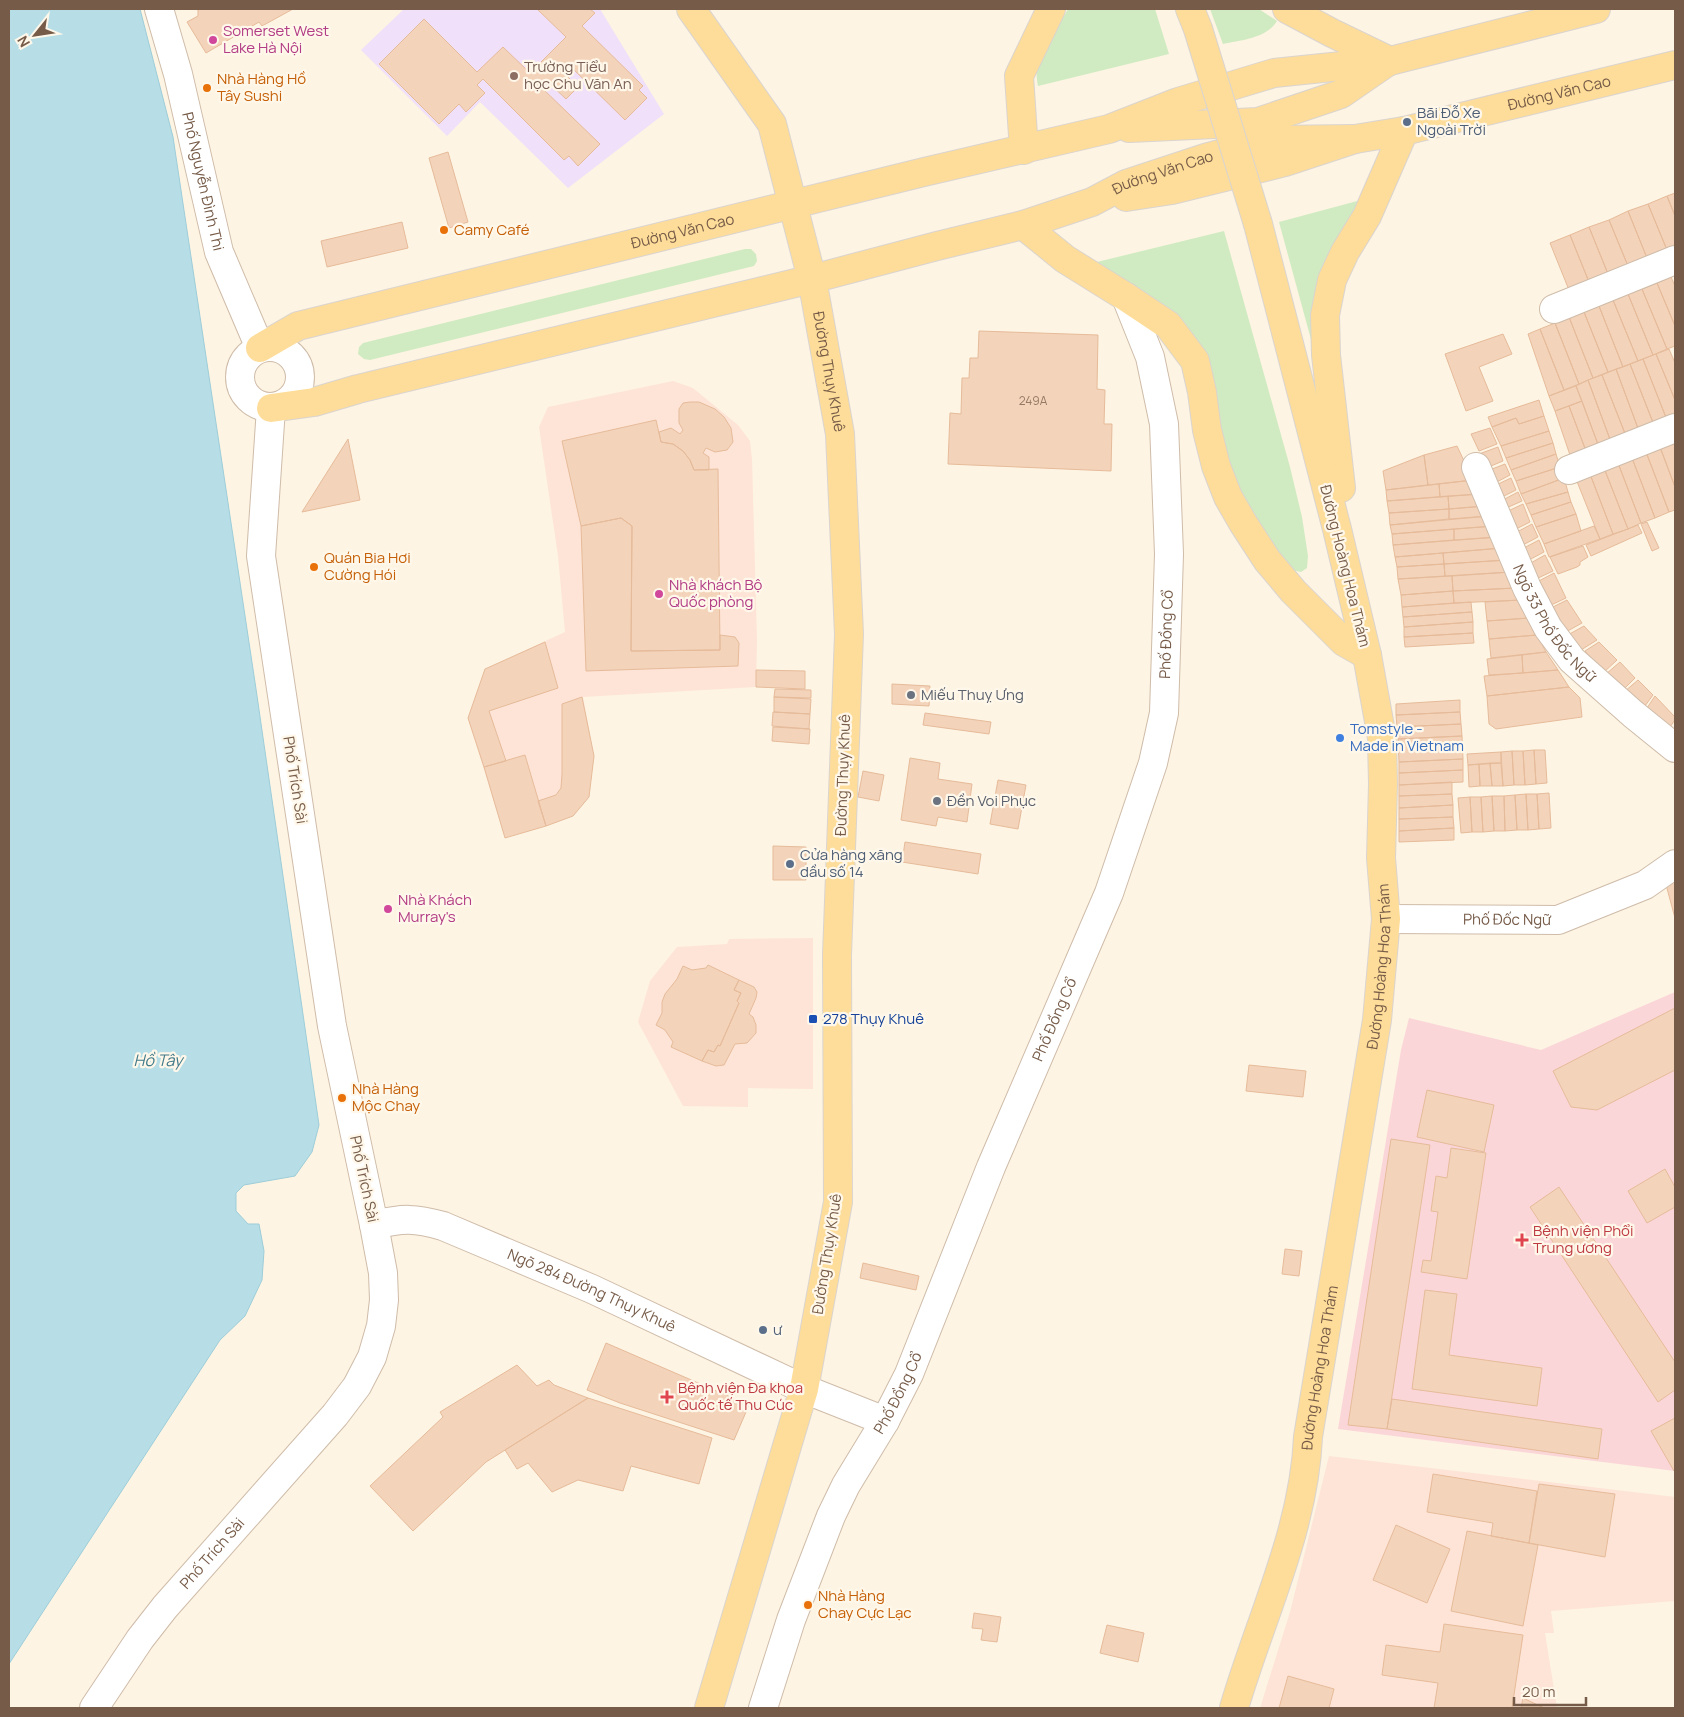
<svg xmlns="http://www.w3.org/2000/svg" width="1684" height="1717" font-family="Manrope,sans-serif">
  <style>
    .commercial { fill: #fee4d6 }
    .education { fill: #f1e0f9 }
    .medical { fill: #fbd6d8 }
    .green { fill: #d0ebc1 }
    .water { fill: #b7dee7; stroke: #9dcdd9 }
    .building { fill: #f3d3ba; stroke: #e6bb9a }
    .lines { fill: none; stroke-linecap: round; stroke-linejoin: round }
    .minor-casing { stroke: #cfbca9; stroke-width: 30 }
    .major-casing { stroke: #dbd4cf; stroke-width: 30 }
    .minor { stroke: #fff; stroke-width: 28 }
    .major { stroke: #fddd99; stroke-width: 28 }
    .major-bridge-casing { stroke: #dbd4cf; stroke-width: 30; stroke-linecap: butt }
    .major-bridge { stroke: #fddd99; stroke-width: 28 }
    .hotel-dot { fill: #d1479c; stroke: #fff8ea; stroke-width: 2 }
    .education-dot { fill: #8d6e63; stroke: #fff8ea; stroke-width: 2 }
    .food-dot { fill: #e8710a; stroke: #fff8ea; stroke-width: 2 }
    .service-dot { fill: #5c6f8a; stroke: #fff8ea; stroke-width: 2 }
    .worship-dot { fill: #6b7280; stroke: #fff8ea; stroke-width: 2 }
    .shop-dot { fill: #3f7fe0; stroke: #fff8ea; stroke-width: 2 }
    .transit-dot { fill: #1a4fb4; stroke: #fff8ea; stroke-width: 2 }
    .health-dot { fill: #e0444e; stroke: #fff8ea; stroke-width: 2 }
    .labels { text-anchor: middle; stroke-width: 4.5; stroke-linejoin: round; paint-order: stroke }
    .number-label { font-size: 12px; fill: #957964 }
    .hotel-label { font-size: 15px; fill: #b23c85; stroke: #fff8ea; text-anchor: start }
    .education-label { font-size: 15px; fill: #785e54; stroke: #fff8ea; text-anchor: start }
    .food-label { font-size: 15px; fill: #c56008; stroke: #fff8ea; text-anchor: start }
    .street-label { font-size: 15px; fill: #765b48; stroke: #fff8ea }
    .service-label { font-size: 15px; fill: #4e5e75; stroke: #fff8ea; text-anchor: start }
    .worship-label { font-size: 15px; fill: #5b616d; stroke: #fff8ea; text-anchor: start }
    .shop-label { font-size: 15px; fill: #366cbe; stroke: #fff8ea; text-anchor: start }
    .transit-label { font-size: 15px; fill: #164399; stroke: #fff8ea; text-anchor: start }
    .health-label { font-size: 15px; fill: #be3a42; stroke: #fff8ea; text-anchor: start }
    .water-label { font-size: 16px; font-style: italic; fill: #417a8a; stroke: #fff8ea }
  </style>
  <rect width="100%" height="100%" fill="#fdf4e3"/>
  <path class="commercial" d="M673,381L693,388L738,425L750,441L752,459L757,640L756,687L583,697L594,756L589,797L573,816L546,826L505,838L468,718L485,669L565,632L558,556L539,427L548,407Z
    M813,938V1089L748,1088V1107L683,1106L638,1022L650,981L677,947L727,944L729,939Z
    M1329,1456L1675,1497V1601L1551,1611L1554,1633H1545L1557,1708H1260L1290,1612Z"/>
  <path class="education" d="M404,9H600L664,114L568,188L480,102L447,136L361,50Z"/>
  <path class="medical" d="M1675,992V1471L1338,1429L1401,1050L1409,1018L1541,1050Z"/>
  <path class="green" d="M1068,9H1155L1169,54L1038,86C1031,53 1054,36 1068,9Z
    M1210,9H1259L1277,21C1267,38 1242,40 1223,44Z
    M1361,200L1315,354L1279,222Z
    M1224,231L1290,467L1302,517L1308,556L1307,568L1301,572L1292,570L1282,561L1233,484L1202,349L1192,333L1178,318L1103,269L1097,262Z
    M745,249H751L756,254L757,261L754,266L370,360L364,359L358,354L359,347L363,343Z"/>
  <path class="water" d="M9,9H140L173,137L256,689L319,1125L312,1152L295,1176L244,1185L236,1193V1211L248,1224H259L264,1251L262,1280L245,1316L220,1340L9,1664Z"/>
  <path class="building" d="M198,9H293L262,26L259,22L206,53L187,22L198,16Z
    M537,9H590L595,13L582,26L643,86L639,90L647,98L625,120L567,63L560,69L578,87L566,99L548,82L542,88L600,144L578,166L569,156L564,160L483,79L477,85L485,93L466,112L459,104L439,124L379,64L424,19L477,72L503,47L530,73L566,37Z
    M448,152L468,222L449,228L429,158Z
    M1675,193V216L1667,196Z
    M1667,196L1675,216V247L1667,250L1648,204Z
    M1648,204L1667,250L1647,258L1628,211Z
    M1628,211L1647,258L1628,266L1609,220Z
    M1609,220L1628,266L1608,274L1589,227Z
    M402,222L408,248L327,267L321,241Z
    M1589,227L1608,274L1589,282L1570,235Z
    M1570,235L1589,282L1569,290L1550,243Z
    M1671,277L1675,286V326L1657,283Z
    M1657,283L1675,326V346L1667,349L1642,289Z
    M1642,289L1667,349L1653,355L1628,294Z
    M1628,294L1653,355L1638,361L1613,300Z
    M1613,300L1638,361L1623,367L1599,306Z
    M1599,306L1623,367L1608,372L1584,312Z
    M1584,312L1608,372L1593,378L1569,317Z
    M1569,317L1593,378L1579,384L1555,323Z
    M1555,323L1579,384L1564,390L1540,329Z
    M1540,329L1564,390L1549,396L1528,334Z
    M979,331L1098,335L1097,389L1105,390L1104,424H1112L1111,471L948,464L950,413L961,414L962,378H969L970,358H978Z
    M1503,334L1512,354L1479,367L1493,401L1466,411L1445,354Z
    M1669,349L1675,363V400L1656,354Z
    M1656,354L1675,400V416L1667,420L1643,359Z
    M1643,359L1667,420L1654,425L1630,364Z
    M1630,364L1654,425L1639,431L1616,369Z
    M1616,369L1639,431L1626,436L1602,375Z
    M1602,375L1626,436L1611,442L1588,380Z
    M1588,380L1611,442L1599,447L1576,386Z
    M1576,386L1582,401L1555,411L1549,396Z
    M1539,400L1544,416L1519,424L1516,418L1492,427L1488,417Z
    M1582,401L1599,447L1586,451L1569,406Z
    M690,402H699L715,409L724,417L731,428L733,442L727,450L715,452L706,448L703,453L709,457V470H694L690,460L683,451L673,444L661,442L659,432L671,428L680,434L683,430L679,423V409L683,403Z
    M1569,406L1586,451L1571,458L1555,411Z
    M1544,416L1549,431L1501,446L1492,427L1516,418L1519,424Z
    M656,420L661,442L673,444L683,451L690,460L694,470L718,469L720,650L631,651L632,526L621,518L581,526L562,441Z
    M1490,428L1497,444L1479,451L1471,434Z
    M1549,431L1553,443L1506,458L1501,446Z
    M348,439L360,500L302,512Z
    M1674,442L1675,446V487L1660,447Z
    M1553,443L1556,454L1511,470L1506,458Z
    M1457,446L1473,480L1428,485L1424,455Z
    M1498,447L1503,461L1486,468L1479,454Z
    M1660,447L1675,487V510L1669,512L1646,452Z
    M1646,452L1669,512L1655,518L1632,458Z
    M1556,454L1560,467L1516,481L1511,470Z
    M1424,455L1428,485L1386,490L1383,471Z
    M1632,458L1655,518L1641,523L1618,463Z
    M1618,463L1641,523L1628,529L1604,468Z
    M1505,464L1510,475L1493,484L1487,471Z
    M1560,467L1564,478L1521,494L1516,481Z
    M1604,468L1628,529L1613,534L1590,474Z
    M1590,474L1613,534L1600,539L1576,479Z
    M1511,478L1516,490L1500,498L1494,486Z
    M1564,478L1568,492L1526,504L1521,494Z
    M1473,480L1480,494L1440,497L1439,484Z
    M1439,484L1440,497L1387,501L1386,490Z
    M1518,492L1522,501L1504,509L1501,501Z
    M1568,492L1571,502L1531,515L1526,504Z
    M1480,494L1485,506L1449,509L1448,496Z
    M1448,496L1449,509L1389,513L1387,501Z
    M1571,502L1576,514L1536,527L1531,515Z
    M1523,504L1530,522L1514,530L1506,512Z
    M1485,506L1489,516L1449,519V509Z
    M1449,509V519L1390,525L1389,513Z
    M1576,514L1581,531L1544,544L1536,527Z
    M1489,516L1494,526L1392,534L1390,525Z
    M621,518L632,526L631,651L720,650V635L735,637L739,643L738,666L586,671L581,526Z
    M1647,522L1659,548L1652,551L1641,524Z
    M1532,524L1538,537L1521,546L1515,533Z
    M1638,525L1642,533L1591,556L1586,545Z
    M1494,526L1498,537L1454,540V529Z
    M1594,526L1600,539L1549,557L1544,544Z
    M1454,529V540L1393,545L1392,534Z
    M1498,537L1502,548L1395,557L1393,545Z
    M1539,540L1544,552L1527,561L1522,549Z
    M1583,546L1588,557L1580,562V565L1577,567L1558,574L1550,557Z
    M1502,548L1507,560L1444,564L1443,553Z
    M1443,553L1444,564L1397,567L1395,557Z
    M1545,555L1553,571L1536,579L1529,564Z
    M1507,560L1511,572L1445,576L1444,564Z
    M1444,564L1445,576L1398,579L1397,567Z
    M1511,572L1516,588L1453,591L1452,576Z
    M1554,573L1566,598L1549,606L1537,582Z
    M1452,576L1453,591L1401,595L1398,579Z
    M1516,588L1521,600L1454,603L1453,591Z
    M1453,591L1454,603L1402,607L1401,595Z
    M1521,600L1529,618L1487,621L1485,602Z
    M1567,600L1582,623L1564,633L1551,608Z
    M1471,602L1472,612L1403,617L1402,607Z
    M1472,612L1473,622L1404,627L1403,617Z
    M1529,618L1537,635L1489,639L1487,621Z
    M1473,622V633L1404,637V627Z
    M1584,626L1597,640L1581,650L1566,636Z
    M1473,633L1474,643L1405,647L1404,637Z
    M1537,635L1546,652L1491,658L1489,639Z
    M545,642L558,688L489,711L506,761L484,767L468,718L485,669Z
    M1599,642L1617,660L1603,673L1585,651Z
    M1546,652L1558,670L1523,673L1522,655Z
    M1522,655L1523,673L1489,675L1487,659Z
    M1620,662L1635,678L1621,692L1606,674Z
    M756,670L805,671V689L756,687Z
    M1558,670L1569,687L1487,696L1484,676Z
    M1638,680L1653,695L1642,710L1624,692Z
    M892,684L930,686L929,706L892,704Z
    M1569,687L1580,698L1582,717L1496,729L1489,724L1487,696Z
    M775,689L811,690V698L774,697Z
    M1655,696L1675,717V720L1667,731L1645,711Z
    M582,697L594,756L589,797L573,816L546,826L538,801L556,795L561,788L562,774V704Z
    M774,697L811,699L810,714L774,712Z
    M1460,700V712L1396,715V704Z
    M773,712L810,714L809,729L772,726Z
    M1460,712L1461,724L1397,727L1396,715Z
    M925,713L991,722L989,734L923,725Z
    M1461,724L1462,736L1398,739L1397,727Z
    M773,727L810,729L809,744L772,741Z
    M1462,736L1463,759L1399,762L1398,739Z
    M1534,750H1545L1547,783L1536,784Z
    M1534,750L1536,784L1525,785L1523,751Z
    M1512,751H1523L1525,785H1514Z
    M1512,751L1514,785L1503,786L1501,752Z
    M1501,752V763L1468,765L1467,754Z
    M525,755L546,826L505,838L484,767Z
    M910,758L940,763L938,779L972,784L967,822L938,817L936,826L901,820Z
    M1463,759V770L1399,773V762Z
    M1490,763H1501L1503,786H1492Z
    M1490,763L1492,786H1480L1479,764Z
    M1479,764L1480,786L1469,787L1468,765Z
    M1463,770V782L1399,785V773Z
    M863,771L884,775L879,801L858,797Z
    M998,780L1026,785L1018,829L990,824Z
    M1452,782V794L1399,796V785Z
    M1549,793L1551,828L1539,829L1537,794Z
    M1452,794L1453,805L1399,808V796Z
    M1526,794H1537L1539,829L1528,830Z
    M1526,794L1528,830H1517L1515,795Z
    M1515,795L1517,830L1505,831L1504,796Z
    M1492,796H1504L1505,831H1494Z
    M1492,796L1494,831L1483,832L1481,797Z
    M1470,797H1481L1483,832H1472Z
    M1470,797L1472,832L1461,833L1458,798Z
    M1453,805V817L1399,819V808Z
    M1453,817L1454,828L1399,831V819Z
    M1454,828V840L1399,842V831Z
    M905,842L981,854L978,874L902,862Z
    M773,846L806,847V880H773Z
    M1675,876V918L1665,881Z
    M708,965L739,980L734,990L741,993L737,1001L739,1003L720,1046L718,1045L714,1052L708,1050L702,1061L671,1047L673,1042L665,1030L656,1025L662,1013V1002L665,994L677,979L683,966L692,970L706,968Z
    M739,980L754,987L757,992L756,998L749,1014L753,1017L756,1025V1033L747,1043L735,1044L724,1065L716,1066L702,1061L708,1050L714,1052L718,1045L720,1046L739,1003L737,1001L741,993L734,990Z
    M1675,1008V1070L1597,1110L1571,1107L1553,1071Z
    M1249,1065L1306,1071L1303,1097L1246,1091Z
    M1427,1090L1494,1105L1484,1152L1417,1137Z
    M1391,1139L1430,1145L1387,1429L1348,1425Z
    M1451,1148L1486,1153L1467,1279L1421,1272L1423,1260L1431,1261L1438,1212L1431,1211L1436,1176L1447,1178Z
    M1665,1169L1675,1187V1207L1647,1223L1628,1191Z
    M1559,1187L1675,1362V1390L1658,1402L1530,1207Z
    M1285,1249L1302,1251L1299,1276L1282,1274Z
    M863,1263L919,1276L916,1290L860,1278Z
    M1425,1290L1457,1294L1449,1355L1542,1368L1537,1406L1412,1389Z
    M606,1343L749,1405L734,1440L620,1403L587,1390Z
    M517,1365L537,1386L549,1380L554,1385L588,1398L486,1462L413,1531L370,1486L443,1417L440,1412Z
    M588,1398L712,1438L699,1484L631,1466L623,1491L578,1480L552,1492L528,1463L517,1469L505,1450Z
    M1392,1399L1602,1429L1598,1459L1387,1429Z
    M1675,1418V1471H1674L1651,1431Z
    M1433,1474L1537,1491L1529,1543L1491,1536L1493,1523L1427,1512Z
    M1539,1484L1615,1494L1605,1557L1529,1543Z
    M1396,1525L1450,1549L1427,1603L1373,1580Z
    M1467,1531L1538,1545L1523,1626L1451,1611Z
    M974,1613L1001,1617L997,1642L981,1640L983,1629L972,1628Z
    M1444,1624L1523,1635L1512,1708H1434L1438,1683L1382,1675L1386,1645L1440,1652Z
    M1107,1625L1144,1633L1138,1662L1100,1653Z
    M1288,1676L1334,1689L1329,1708H1279Z
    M1523,1698L1544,1708H1545H1521Z"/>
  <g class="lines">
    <defs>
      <g id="minor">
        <path id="s1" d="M159,9L178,74L219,252L260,348"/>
        <path d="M1554,309L1675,260"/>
        <circle cx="270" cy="377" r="30"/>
        <path id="s2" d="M1476,467L1527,588L1548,628L1572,660L1633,714L1675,748"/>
        <path d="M1569,470L1675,428"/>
        <path id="s3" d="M1386,919L1558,920L1645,885L1675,864"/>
        <path id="s4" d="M374,1225C403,1218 415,1218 443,1226L592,1289L804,1389L885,1421"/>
        <path id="s5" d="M94,1708L140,1639L165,1607L335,1415L357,1386L372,1357L381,1326L384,1300L383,1273L374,1225L332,1026L261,556L271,408"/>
        <path id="s6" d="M763,1708L791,1620L831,1516L846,1485L885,1421L909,1374L991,1167L1109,893L1153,763L1164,713L1169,554L1164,424L1150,357L1126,297"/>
      </g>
      <g id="major">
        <path id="s7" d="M691,9L772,124L812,279L840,434L849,634L837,955L838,1202L804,1389L709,1708"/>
        <path d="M1190,9L1198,29"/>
        <path d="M1287,9L1332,33L1390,61"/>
        <path d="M1129,128L1258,122L1341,94L1386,63"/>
        <path d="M1024,150L1019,76L1051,9"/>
        <path id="s8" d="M1126,197L1172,190L1285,162L1355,139L1404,131L1675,65"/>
        <path d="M1023,225L1065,259L1126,297L1168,325L1195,361L1202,392L1207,430L1216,466L1228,497L1243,523L1267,560L1293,591L1344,642L1367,655"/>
        <path id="s9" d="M260,348L298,326L924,172L1109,129L1178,102L1274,73L1390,61L1596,9"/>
        <path id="s10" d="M271,408L314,402L358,389L812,279L937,246L1023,225L1092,202L1126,184L1205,158L1271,140L1355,139"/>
        <path d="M1341,488L1326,355L1325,315L1332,280L1345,252L1367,216L1404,131"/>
        <path id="s11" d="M1234,1708C1260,1619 1304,1531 1308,1437L1377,1020L1386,919L1381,858L1383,784L1382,738L1367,655L1337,529L1258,224"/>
      </g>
    </defs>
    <use href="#minor" class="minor-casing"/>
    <use href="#major" class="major-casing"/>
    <use href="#minor" class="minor"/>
    <use href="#major" class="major"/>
    <defs>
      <path id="major-bridge" d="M1198,29L1258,224"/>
    </defs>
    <use href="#major-bridge" class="major-bridge-casing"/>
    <use href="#major-bridge" class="major-bridge"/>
  </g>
  <g class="hotel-dot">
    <circle cx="213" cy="40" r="5"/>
    <circle cx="659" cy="594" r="5"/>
    <circle cx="388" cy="909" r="5"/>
  </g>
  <circle class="education-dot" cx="514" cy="76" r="5"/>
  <g class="food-dot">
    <circle cx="207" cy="88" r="5"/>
    <circle cx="444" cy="230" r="5"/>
    <circle cx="314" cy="567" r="5"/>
    <circle cx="342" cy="1098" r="5"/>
    <circle cx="808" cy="1605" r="5"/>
  </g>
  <g class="service-dot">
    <circle cx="1407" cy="122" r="5"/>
    <circle cx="790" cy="864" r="5"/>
    <circle cx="763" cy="1330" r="5"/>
  </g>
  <g class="worship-dot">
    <circle cx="911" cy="695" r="5"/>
    <circle cx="937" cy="801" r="5"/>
  </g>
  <circle class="shop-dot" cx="1340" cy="738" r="5"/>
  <rect class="transit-dot" x="808" y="1014" width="10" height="10" rx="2.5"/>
  <g class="health-dot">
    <path d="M1519.5 1232.5h5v5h5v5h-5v5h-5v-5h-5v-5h5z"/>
    <path d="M664.5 1389.5h5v5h5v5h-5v5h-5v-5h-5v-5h5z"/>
  </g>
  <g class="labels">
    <g class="number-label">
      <text x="1033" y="405">249A</text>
    </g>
    <g class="hotel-label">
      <text x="223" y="36">Somerset West<tspan x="223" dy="17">Lake Hà Nội</tspan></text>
      <text x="669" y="590">Nhà khách Bộ<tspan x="669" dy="17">Quốc phòng</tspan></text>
      <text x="398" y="905">Nhà Khách<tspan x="398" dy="17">Murray's</tspan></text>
    </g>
    <g class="education-label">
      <text x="524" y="72">Trường Tiểu<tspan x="524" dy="17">học Chu Văn An</tspan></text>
    </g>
    <g class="food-label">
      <text x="217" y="84">Nhà Hàng Hồ<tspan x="217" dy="17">Tây Sushi</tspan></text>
      <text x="454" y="235">Camy Café</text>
      <text x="324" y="563">Quán Bia Hơi<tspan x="324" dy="17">Cường Hói</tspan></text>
      <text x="352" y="1094">Nhà Hàng<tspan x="352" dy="17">Mộc Chay</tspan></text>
      <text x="818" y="1601">Nhà Hàng<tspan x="818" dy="17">Chay Cực Lạc</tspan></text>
    </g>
    <g class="street-label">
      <text dy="5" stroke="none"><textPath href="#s8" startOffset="446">Đường Văn Cao</textPath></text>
      <text dy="5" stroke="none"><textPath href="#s10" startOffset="924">Đường Văn Cao</textPath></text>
      <text dy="5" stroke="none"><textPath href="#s1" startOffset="178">Phố Nguyễn Đình Thi</textPath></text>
      <text dy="5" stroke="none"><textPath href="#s9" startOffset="440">Đường Văn Cao</textPath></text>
      <text dy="5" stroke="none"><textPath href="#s7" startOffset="395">Đường Thụy Khuê</textPath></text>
      <text transform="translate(1345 566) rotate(76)" y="5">Đường Hoàng Hoa Thám</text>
      <text dy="5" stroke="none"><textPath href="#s2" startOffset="176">Ngõ 33 Phố Đốc Ngữ</textPath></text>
      <text dy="5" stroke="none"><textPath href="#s6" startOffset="1154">Phố Đồng Cổ</textPath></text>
      <text transform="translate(843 775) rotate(-88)" y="5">Đường Thụy Khuê</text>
      <text transform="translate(295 780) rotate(81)" y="5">Phố Trích Sài</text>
      <text dy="5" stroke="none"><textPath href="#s3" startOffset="121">Phố Đốc Ngữ</textPath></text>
      <text dy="5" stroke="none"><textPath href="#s11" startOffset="758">Đường Hoàng Hoa Thám</textPath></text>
      <text dy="5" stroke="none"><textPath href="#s6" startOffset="749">Phố Đồng Cổ</textPath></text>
      <text transform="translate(364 1179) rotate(78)" y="5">Phố Trích Sài</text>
      <text transform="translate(827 1254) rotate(-81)" y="5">Đường Thụy Khuê</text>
      <text dy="5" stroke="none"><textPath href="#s4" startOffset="232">Ngõ 284 Đường Thụy Khuê</textPath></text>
      <text dy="5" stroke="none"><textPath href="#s11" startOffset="352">Đường Hoàng Hoa Thám</textPath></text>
      <text dy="5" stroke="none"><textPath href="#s6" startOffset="344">Phố Đồng Cổ</textPath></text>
      <text dy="5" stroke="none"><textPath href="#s5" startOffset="195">Phố Trích Sài</textPath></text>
    </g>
    <g class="service-label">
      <text x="1417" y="118">Bãi Đỗ Xe<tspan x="1417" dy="17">Ngoài Trời</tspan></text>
      <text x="800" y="860">Cửa hàng xăng<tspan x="800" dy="17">dầu số 14</tspan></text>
      <text x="773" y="1335">ư</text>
    </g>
    <g class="worship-label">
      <text x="921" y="700">Miếu Thuỵ Ưng</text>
      <text x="947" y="806">Đền Voi Phục</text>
    </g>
    <g class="shop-label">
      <text x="1350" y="734">Tomstyle -<tspan x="1350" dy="17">Made in Vietnam</tspan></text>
    </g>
    <g class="transit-label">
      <text x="823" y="1024">278 Thụy Khuê</text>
    </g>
    <g class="health-label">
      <text x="1533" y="1236">Bệnh viện Phổi<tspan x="1533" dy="17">Trung ương</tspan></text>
      <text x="678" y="1393">Bệnh viện Đa khoa<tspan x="678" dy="17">Quốc tế Thu Cúc</tspan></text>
    </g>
    <g class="water-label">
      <text x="158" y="1066">Hồ Tây</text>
    </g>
  </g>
  <rect width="1684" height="1717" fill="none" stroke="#765b48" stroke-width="20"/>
  <g transform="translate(35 35) rotate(240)" stroke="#fff8ea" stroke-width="4" paint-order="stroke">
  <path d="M0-4L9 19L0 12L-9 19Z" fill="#765b48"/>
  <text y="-8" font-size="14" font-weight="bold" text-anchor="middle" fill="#765b48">N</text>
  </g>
  <path d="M1514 1697v8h72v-8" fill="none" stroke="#765b48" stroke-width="2.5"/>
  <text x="1522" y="1697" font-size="15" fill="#765b48" stroke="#fff8ea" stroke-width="4" paint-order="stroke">20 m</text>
</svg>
